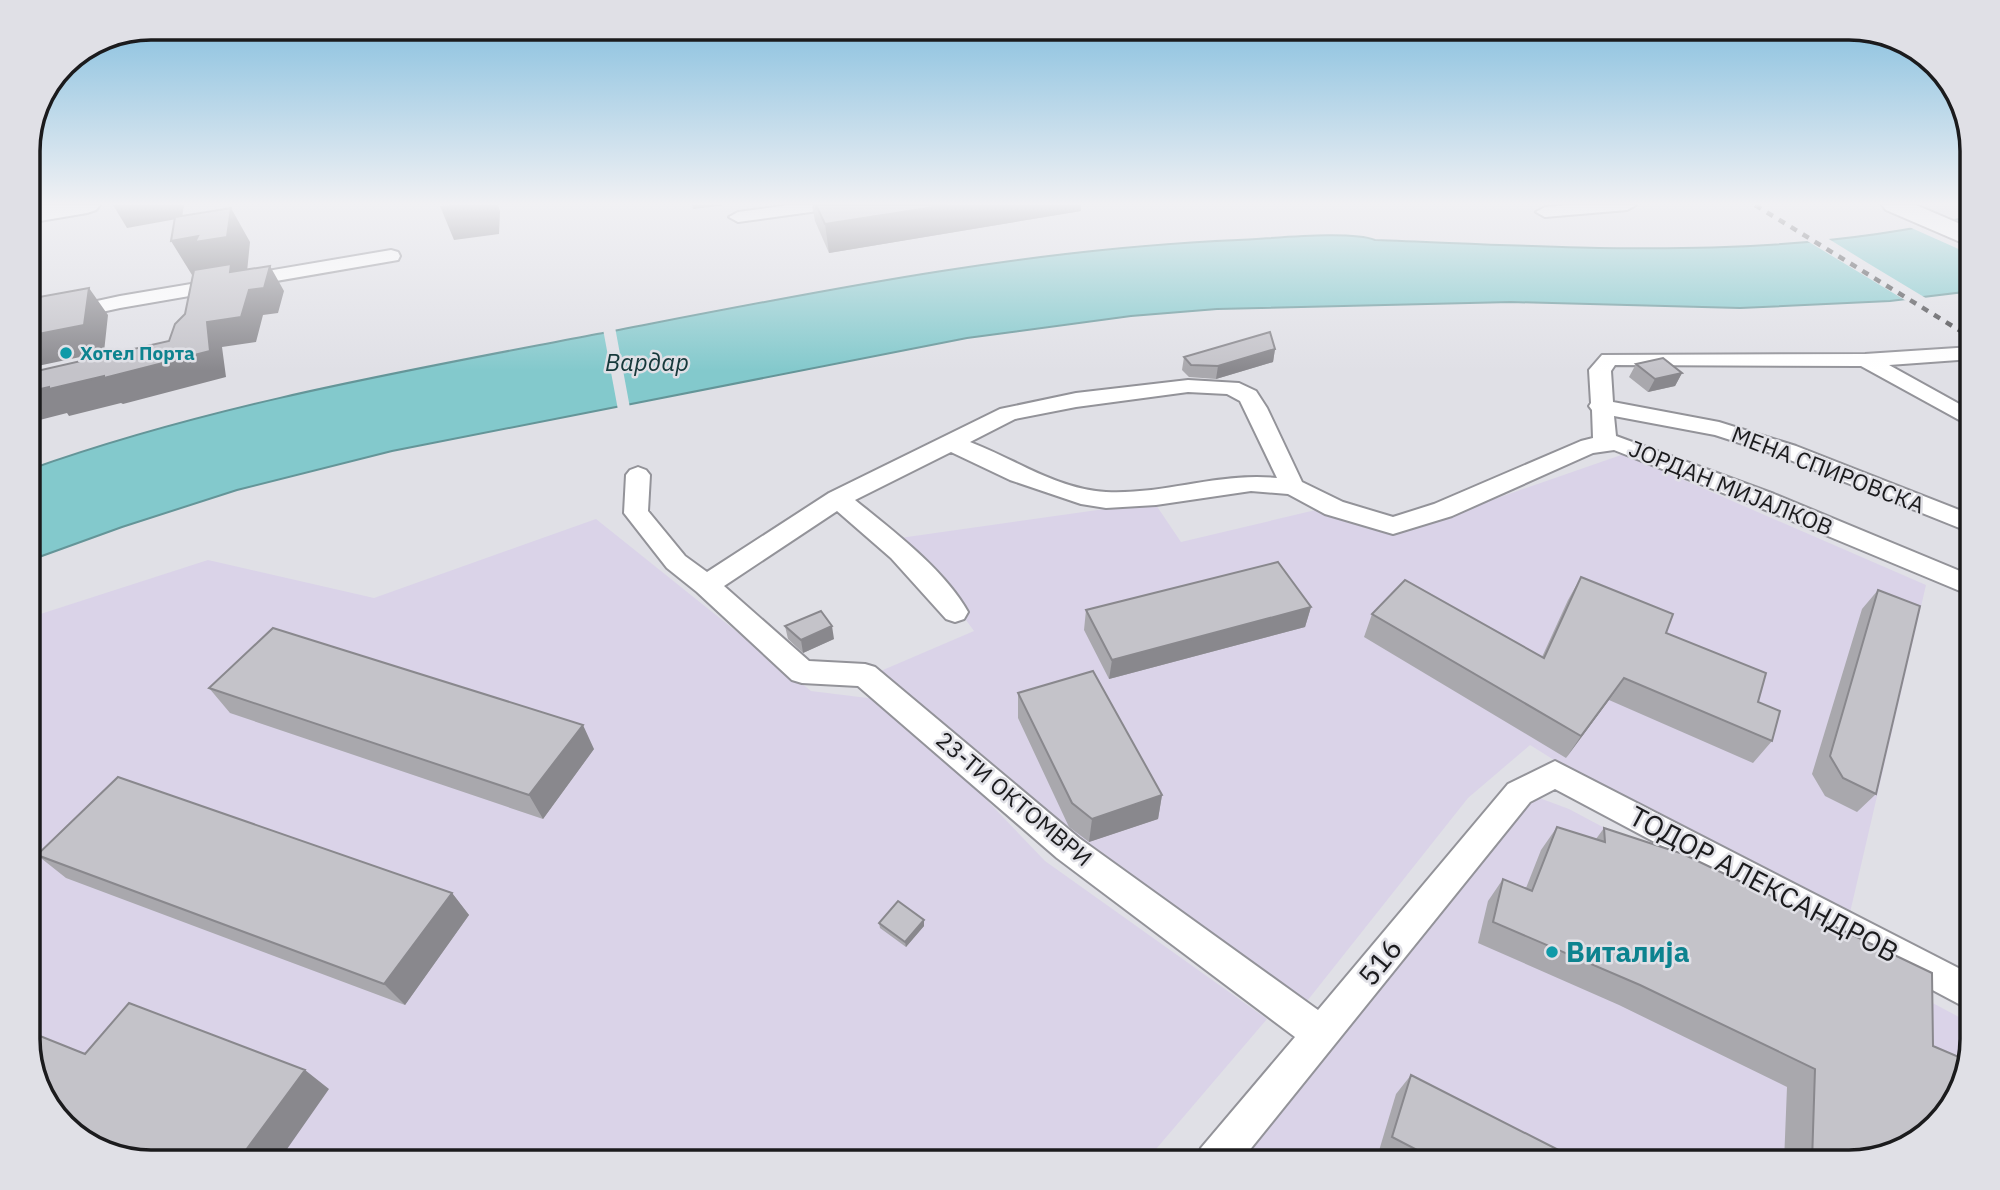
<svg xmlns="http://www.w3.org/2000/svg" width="2000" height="1190" font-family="'IBM Plex Sans',sans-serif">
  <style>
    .industrial { fill: #dad3e8 }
    .water { fill: #83c9cc; stroke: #649598; stroke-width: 2 }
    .pier { fill: #e0e0e6 }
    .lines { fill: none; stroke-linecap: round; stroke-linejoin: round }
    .street-casing { stroke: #939399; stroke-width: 4 }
    .secondary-casing { stroke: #939399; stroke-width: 4 }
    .street { fill: #fff; fill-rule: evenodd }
    .secondary { fill: #fff; fill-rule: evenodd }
    .rail { stroke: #414144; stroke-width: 4.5; stroke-dasharray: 7 7; stroke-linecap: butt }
    .wall { fill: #a9a8ad }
    .shaded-wall { fill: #89888d }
    .building { fill: #c4c3c9; stroke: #89888d; stroke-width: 2 }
    .culture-dot { fill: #0f9aa8; stroke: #e0e0e6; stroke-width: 2.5 }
    .labels { text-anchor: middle; stroke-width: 5; stroke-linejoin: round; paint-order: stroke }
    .far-culture-label { font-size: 19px; font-weight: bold; fill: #0d838f; stroke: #e0e0e6; text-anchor: start }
    .street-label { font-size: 23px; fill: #1b1b1d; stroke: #e0e0e6 }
    .water-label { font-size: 24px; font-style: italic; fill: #16383a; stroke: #e0e0e6 }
    .near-street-label { font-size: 28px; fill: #1b1b1d; stroke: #e0e0e6 }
    .near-culture-label { font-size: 28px; font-weight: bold; fill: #0d838f; stroke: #e0e0e6; text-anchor: start }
    .rim { fill: none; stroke: #1b1b1d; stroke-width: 3.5 }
  </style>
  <rect width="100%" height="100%" fill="#e0e0e6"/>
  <path class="industrial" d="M1624,454L1926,585L1849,917L1578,775L1530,745L1468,798L1300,1010L1076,845L876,673L974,631L941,586L900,538L1154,502L1181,542L1320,509L1391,535Z
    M596,519L811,691L892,701L1045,861L1267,1019L1145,1162H151L89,1145L28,1046V618L208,560L374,598Z
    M1534,796L1569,809L1972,1024V1039L1955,1101L1849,1162H1239Z"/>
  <path class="water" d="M1972,216V291L1890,301L1740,308L1511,302L1217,309L1131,316L967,338L392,451L237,490L122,527L28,561V470C213,404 405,371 597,334C810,293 1021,249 1238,240C1269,239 1349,230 1375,240C1574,247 1776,263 1972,216Z"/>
  <path class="pier" d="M1951,218L1972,227V255L1907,226Z
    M1824,236L1866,262L1929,300L1908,302L1804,239Z
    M615,327L630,408L618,410L603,329Z"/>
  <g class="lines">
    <defs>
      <path id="street" d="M789,205H834L825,210L738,222L729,217L738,212Z
        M1569,205H1636L1627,210L1545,217L1536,212L1545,207Z
        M391,250L398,252L400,256L398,260L120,308L28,328V316L120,296Z
        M1972,347V359L1889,365L1972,411V427L1861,366L1615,365L1611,371L1613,402L1719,422L1796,446L1972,515V533L1780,456L1715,435L1614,416L1616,436L1774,494L1972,576V596L1756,506L1614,450L1593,453L1452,516L1393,534L1325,514L1288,494L1251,491L1156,505L1106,508L1081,504L1010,480L951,452L855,500C892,530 945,570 968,612L964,619L955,622L946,619L891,558L837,511L724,586L809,661L865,664L875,667L1079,838L1318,1010L1508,784L1555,761L1972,975V1011L1555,789L1530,802L1240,1162H1196L1201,1148L1295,1037L1057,858L858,686L802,683L792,680L697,592L667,568L624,513L626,475L630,470L638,467L646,470L650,475L648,511L685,556L707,572L829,493L1000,409L1076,393L1188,380L1239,383L1256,391L1267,408L1302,482L1343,502L1393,517L1434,504L1581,441L1593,438L1592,410L1589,406L1591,403L1589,370L1602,355L1865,354ZM1188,392L1227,394L1240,401L1277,478C1219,472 1163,495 1106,492C1056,489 1015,459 970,442L1015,419L1076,407Z"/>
      <path id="secondary" d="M43,205H100L96,210L87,213L28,223V207Z
        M1882,205H1916L1972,229V247L1886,210Z"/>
    </defs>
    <use href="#street" class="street-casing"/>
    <use href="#secondary" class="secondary-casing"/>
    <use href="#street" class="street"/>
    <use href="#secondary" class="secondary"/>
    <path class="rail" d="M1755,205L1972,338"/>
  </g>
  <path class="wall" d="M812,205H1081V211L829,253L815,221Z
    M1275,349L1273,362L1216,379L1189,377L1182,370L1184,357Z
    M1636,364L1682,373L1675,386L1648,392L1629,377Z
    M1581,577L1666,633L1758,702L1772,741L1753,763L1609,700L1566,758L1364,637L1372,614L1542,657L1568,600Z
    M1878,590L1876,794L1857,812L1825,796L1812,774L1862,609Z
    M1311,607L1305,627L1109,679L1084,630L1086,610Z
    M785,626L834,639L803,653L788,639Z
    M209,688L594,749L543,819L230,713Z
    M1018,693L1162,795L1158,819L1089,842L1069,827L1018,718Z
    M1557,827L1596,839L1604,828L1932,973L1849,1162H1784L1787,1087L1619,1005L1478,943L1488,901L1503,879L1526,888L1541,850Z
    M37,855L452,893L469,915L405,1005L66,878Z
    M879,923L924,926L906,947L880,928Z
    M1411,1075L1582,1162H1393L1378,1154L1396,1094Z"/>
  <path class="shaded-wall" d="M113,205H184L182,218L127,228Z
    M453,205H498L500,211L499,234L454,240L440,206Z
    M692,205H727L693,209Z
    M947,205H1081V211L829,253L825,224Z
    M231,208L250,242L247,272H212L192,275L171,241L198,236Z
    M270,266L284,291L278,313L263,315L256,342L222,347L226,377L123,404L121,403L69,416L67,413L28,423V392L104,376L207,322L249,290Z
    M89,288L108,315L104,352L28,368V336Z
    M1275,349L1273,362L1216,379L1218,366Z
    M1682,373L1675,386L1648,392L1655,379Z
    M1311,607L1305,627L1109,679L1112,660Z
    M832,626L834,639L803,653L801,640Z
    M1624,678L1609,700L1566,758L1581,736Z
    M583,725L594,749L543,819L529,795Z
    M1162,795L1158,819L1089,842L1092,819Z
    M452,893L469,915L405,1005L384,984Z
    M924,920V926L906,947L905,942Z
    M305,1070L329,1089L278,1162H265L246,1150Z"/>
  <path class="building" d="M816,205H947L825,224Z
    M231,208L227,237L195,242L198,236L171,241L175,217Z
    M231,264L230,272L270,266L264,288L249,290L241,317L207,322L210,351L104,378V376L49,389V387L28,392V373L169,341L175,324L185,314L194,270Z
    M89,288L84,325L28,336V299Z
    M1270,332L1275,349L1218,366L1191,365L1184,357Z
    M1663,358L1682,373L1655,379L1636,364Z
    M1278,562L1311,607L1112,660L1086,610Z
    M1581,577L1673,614L1666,633L1766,673L1758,702L1780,711L1772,741L1624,678L1581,736L1372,614L1405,580L1544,658Z
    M1878,590L1920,606L1876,794L1843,778L1830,756Z
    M821,611L832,626L801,640L785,626Z
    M273,628L583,725L529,795L209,688Z
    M1093,671L1162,795L1092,819L1072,803L1018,693Z
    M118,777L452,893L384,984L37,855Z
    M1557,827L1605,842L1604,828L1683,854L1932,973L1933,1046L1966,1060L1955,1101L1911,1145L1849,1162H1812L1815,1069L1640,985L1493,922L1503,879L1532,891Z
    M898,901L924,920L905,942L879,923Z
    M129,1003L305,1070L246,1150L275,1162H151L89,1145L45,1101L28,1046V1035L30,1032L85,1054Z
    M1411,1075L1582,1162H1440L1392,1137Z"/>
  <linearGradient id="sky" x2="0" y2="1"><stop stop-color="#7fbcdd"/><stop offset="0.55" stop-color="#f1f1f4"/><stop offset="1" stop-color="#f1f1f4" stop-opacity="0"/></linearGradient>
  <rect width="2000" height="371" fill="url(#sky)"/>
  <g class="culture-dot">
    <circle cx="66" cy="353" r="7"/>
    <circle cx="1552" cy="952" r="7"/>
  </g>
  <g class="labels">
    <g class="far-culture-label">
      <text x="80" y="360">Хотел Порта</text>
    </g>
    <g class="street-label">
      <text transform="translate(1828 470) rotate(21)" y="8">МЕНА СПИРОВСКА</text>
      <text transform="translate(1731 488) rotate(22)" y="8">ЈОРДАН МИЈАЛКОВ</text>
      <text transform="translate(1014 799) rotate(40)" y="8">23-ТИ ОКТОМВРИ</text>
    </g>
    <g class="water-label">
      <text x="647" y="371">Вардар</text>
    </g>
    <g class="near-street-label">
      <text transform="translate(1764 884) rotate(28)" y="10">ТОДОР АЛЕКСАНДРОВ</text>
      <text transform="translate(1380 962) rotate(-51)" y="10">516</text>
    </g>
    <g class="near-culture-label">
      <text x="1566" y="962">Виталија</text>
    </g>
  </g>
  <path d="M0 0H2000V1190H0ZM151 40H1849A111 111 0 0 1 1960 151V1039A111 111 0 0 1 1849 1150H151A111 111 0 0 1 40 1039V151A111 111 0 0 1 151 40Z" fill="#e0e0e6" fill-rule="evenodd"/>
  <path class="rim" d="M151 40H1849A111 111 0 0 1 1960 151V1039A111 111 0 0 1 1849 1150H151A111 111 0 0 1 40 1039V151A111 111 0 0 1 151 40Z"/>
</svg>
